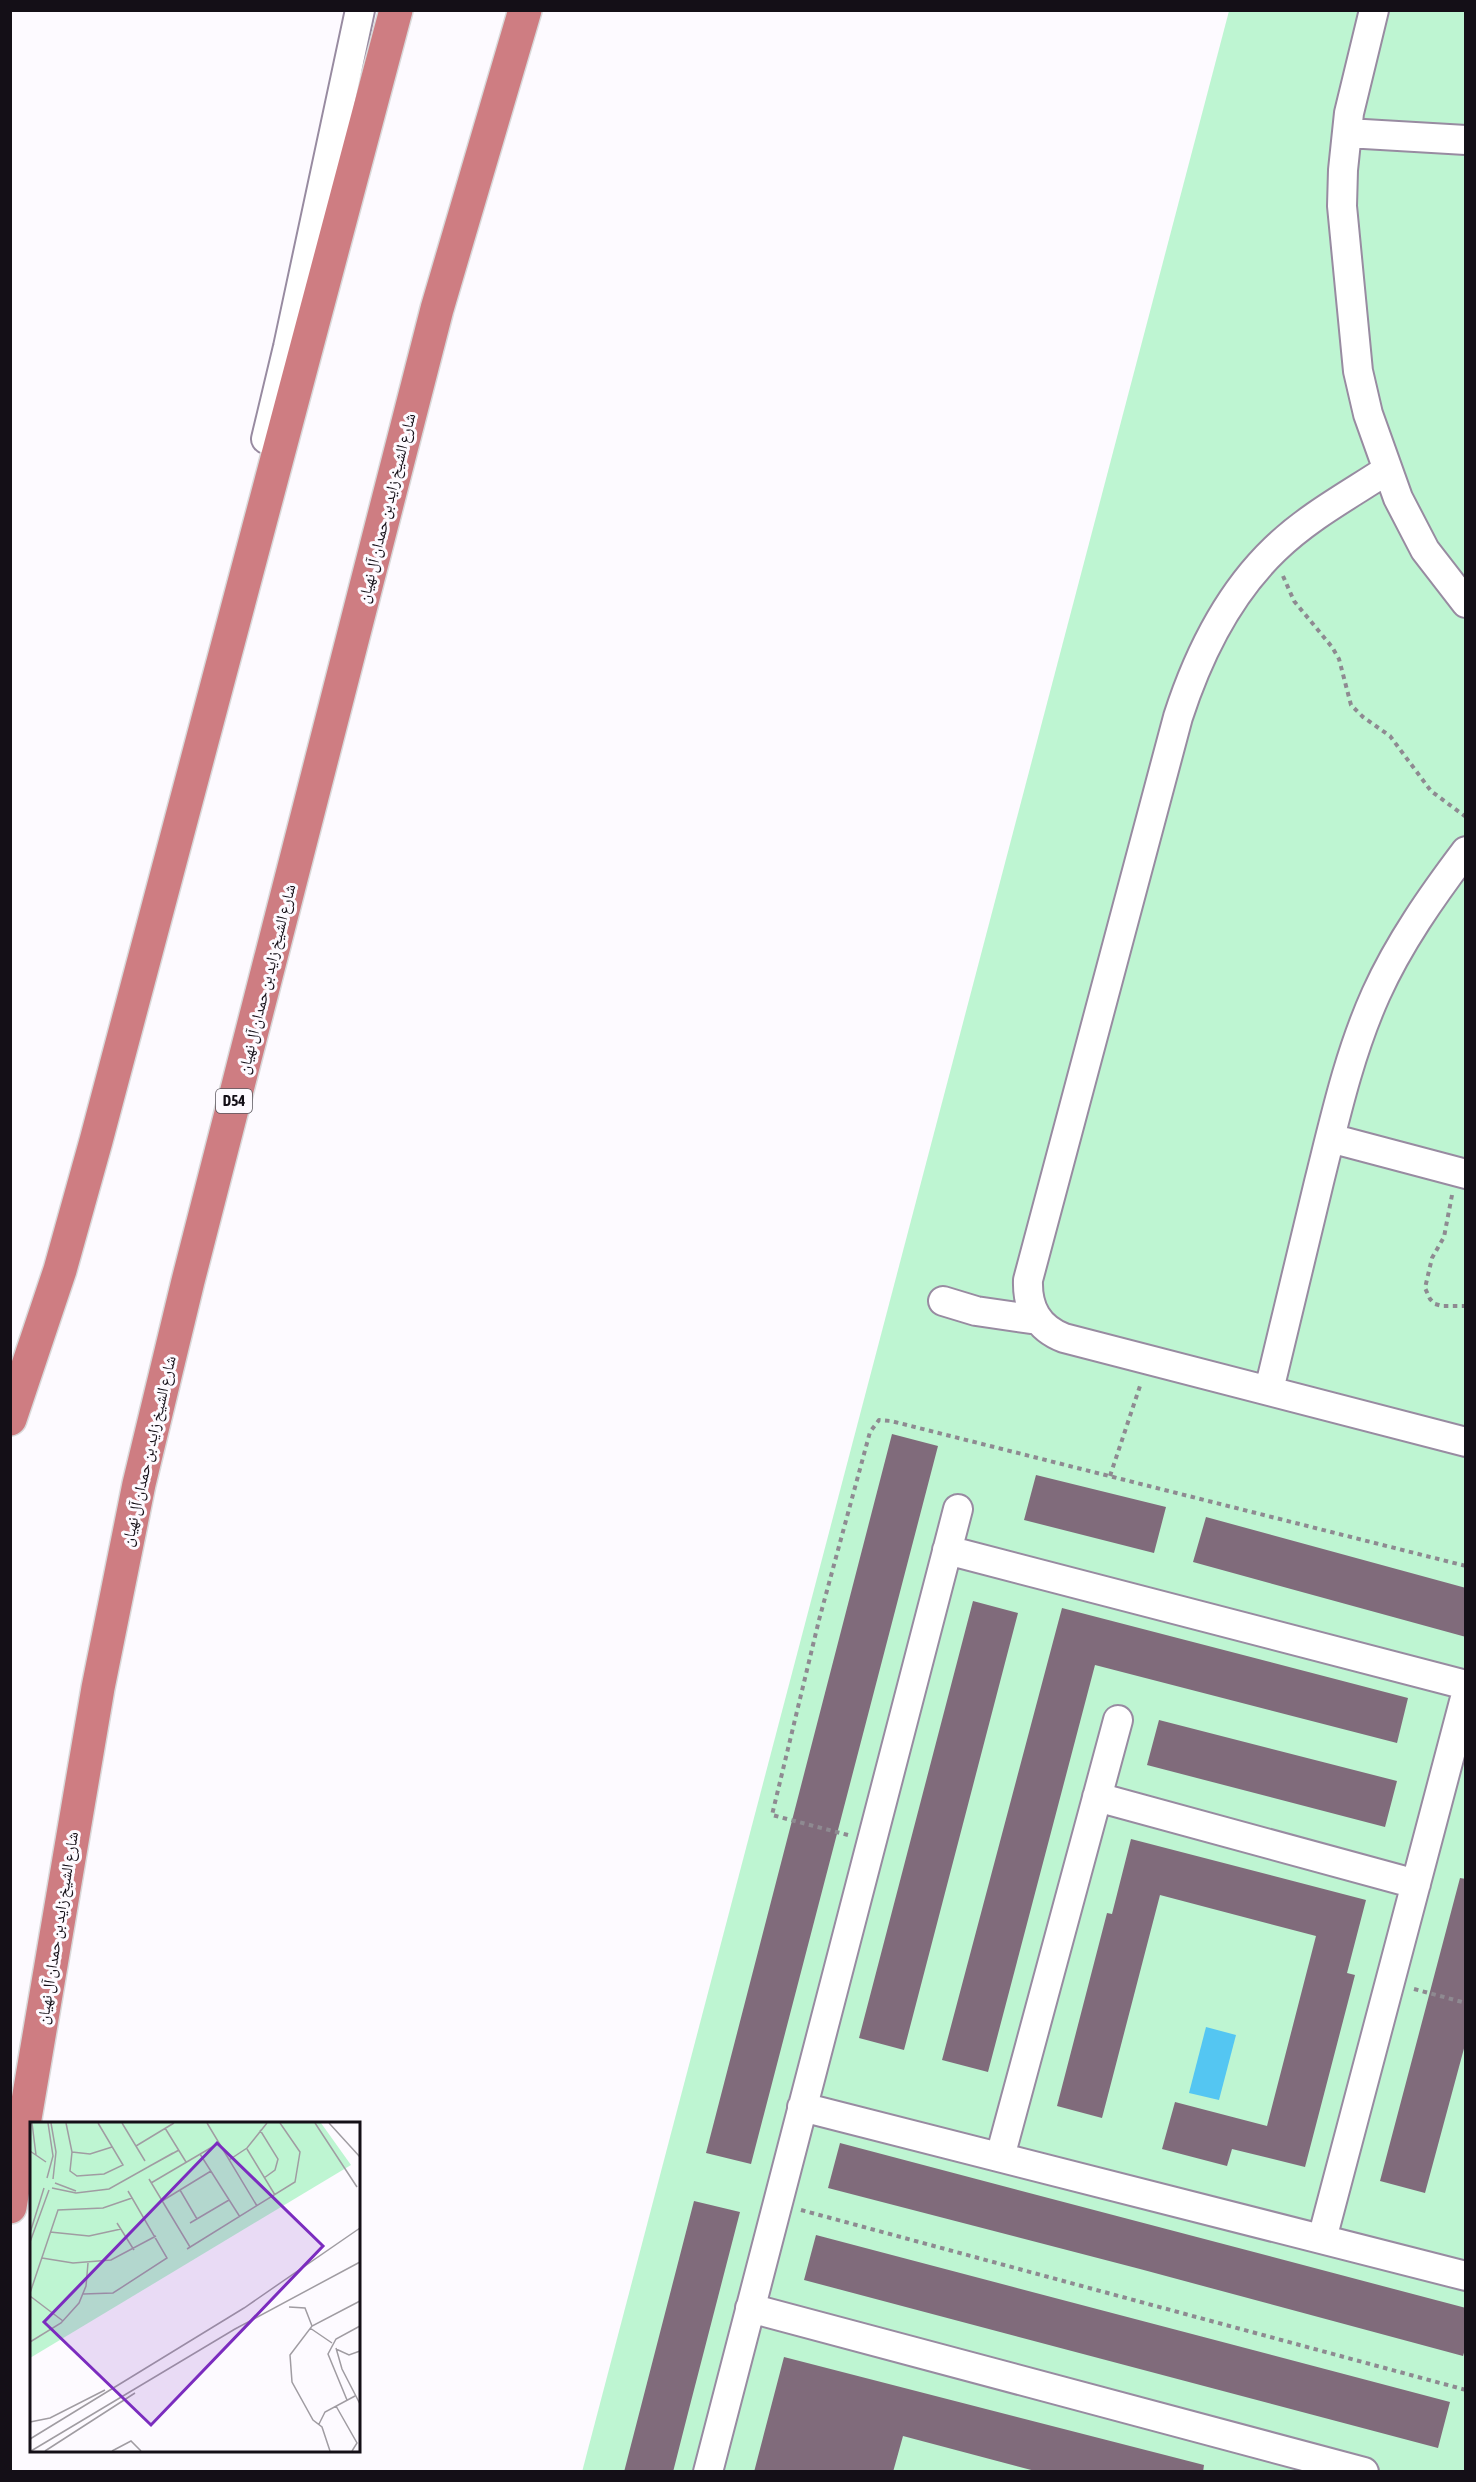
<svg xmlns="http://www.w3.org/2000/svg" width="1476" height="2482" font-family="'Asap Condensed','Noto Naskh Arabic',sans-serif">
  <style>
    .green { fill: #bef5d2 }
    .water { fill: #54c6f2 }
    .building { fill: #806b7b }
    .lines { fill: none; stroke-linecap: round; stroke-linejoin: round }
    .minor-casing { stroke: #988ba1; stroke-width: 32 }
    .highway-casing { stroke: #d9d9da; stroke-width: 36 }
    .path { stroke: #8e8a91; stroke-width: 4; stroke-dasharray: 4.5 4.5; stroke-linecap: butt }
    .minor { stroke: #fff; stroke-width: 28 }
    .highway { stroke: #ce7d82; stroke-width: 33 }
    .labels { text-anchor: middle; stroke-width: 6; stroke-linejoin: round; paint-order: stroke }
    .shield { fill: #fdfaff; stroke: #5a565d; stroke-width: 1.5 }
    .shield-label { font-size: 15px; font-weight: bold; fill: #140f17 }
    .street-label { font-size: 16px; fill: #140f17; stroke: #fdfaff }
    .inset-road { fill: none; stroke: #a09ca2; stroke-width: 1.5 }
    .view { fill: #7b2cbf; fill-opacity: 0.15; stroke: #7b2cbf; stroke-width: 3 }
    .inset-edge { fill: none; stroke: #140f17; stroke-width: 3 }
  </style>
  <rect width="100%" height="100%" fill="#fdfaff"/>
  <path class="green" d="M1229,11H1465V2471L582,2472Z"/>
  <path class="water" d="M1206,2027L1236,2035L1219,2100L1189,2093Z"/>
  <path class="building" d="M892,1434L938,1446L751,2164L706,2153Z
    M1036,1475L1166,1507L1154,1553L1024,1520Z
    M1206,1517L1466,1588V1637L1193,1562Z
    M973,1601L1018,1613L904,2050L859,2038Z
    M1062,1608L1408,1698L1397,1743L1095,1665L988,2072L942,2060Z
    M1159,1720L1397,1781L1385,1827L1147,1765Z
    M1131,1839L1366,1900L1347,1973L1355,1975L1305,2167L1232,2149L1227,2166L1162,2149L1175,2102L1267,2126L1316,1936L1160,1895L1102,2118L1057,2106L1107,1913L1112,1914Z
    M1460,1878L1466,1879V2041L1425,2193L1380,2181Z
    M840,2143L1466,2308V2346L1463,2356L1140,2269L828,2188Z
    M694,2201L740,2212L688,2413L673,2472H624Z
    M816,2235L1450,2402L1438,2448L804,2280Z
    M784,2357L1204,2465L1203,2472H1039L903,2436L893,2472H754Z"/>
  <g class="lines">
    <defs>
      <path id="minor" d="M1374,10L1349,113L1343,170L1342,206L1358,371L1368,414L1398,498L1425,550L1466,603
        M1347,133L1466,140
        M266,439L288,347L360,10
        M1387,470C1349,495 1308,517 1275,549C1227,595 1198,655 1178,717L1028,1280C1027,1308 1038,1328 1064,1338L1466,1442
        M1330,1138L1466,1174
        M943,1301L976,1311L1038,1320
        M1269,1390C1286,1321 1302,1251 1319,1182C1335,1118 1349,1054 1376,994C1399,943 1432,896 1466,851
        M947,1550L1466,1685
        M1097,1797L1416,1884
        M802,2107L1466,2276
        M1000,2157L1118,1720
        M1322,2239L1466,1694
        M750,2308L1364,2472
        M708,2472L958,1509"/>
      <path id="highway" d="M10,1419L60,1270L96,1141L396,10
        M10,2207L98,1688L139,1484L188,1281L437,309L525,10"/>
    </defs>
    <use href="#minor" class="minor-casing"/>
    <use href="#highway" class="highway-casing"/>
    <path class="path" d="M1283,576L1294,601L1332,647L1339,659L1351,705L1363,717L1390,736L1431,791L1466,817
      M1452,1195L1444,1237L1432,1258L1425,1288L1430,1299L1435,1304L1442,1306H1466
      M1110,1476L1141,1383
      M848,1835L772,1815L819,1620L870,1432L879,1420L891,1421L1466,1566
      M1414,1989L1466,2003
      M801,2210L1466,2390"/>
    <use href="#minor" class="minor"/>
    <use href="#highway" class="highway"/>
  </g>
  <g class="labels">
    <rect class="shield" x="216" y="1089" width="36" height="24" rx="4.5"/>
    <g class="shield-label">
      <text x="234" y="1106">D54</text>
    </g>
    <g class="street-label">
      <text transform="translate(386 508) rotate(-76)" y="6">شارع الشيخ زايد بن حمدان آل نهيان</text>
      <text transform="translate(266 979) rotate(-76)" y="6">شارع الشيخ زايد بن حمدان آل نهيان</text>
      <text transform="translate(148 1451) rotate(-77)" y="6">شارع الشيخ زايد بن حمدان آل نهيان</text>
      <text transform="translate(57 1928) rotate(-81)" y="6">شارع الشيخ زايد بن حمدان آل نهيان</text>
    </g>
  </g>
  <g transform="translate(30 2122)">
    <rect width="330" height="330" fill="#fdfaff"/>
    <path d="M0,1H291L321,43L0,236Z" fill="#bef5d2"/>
    <path class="inset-road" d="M2,1L6,33M21,1L26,30L23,57M36,1L42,30L40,49L47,54L74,52L93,43L68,1M92,1L115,39M177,1L227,84M285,1L327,65M299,1L330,35M135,6L156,40M230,8L248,37L245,48L234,56M106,24L144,1M217,27L245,73M0,29L16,40M42,30L60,32L82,25M170,32L210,95M199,38L217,26L237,1M118,45L149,28M17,56L23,34L18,1M119,57L160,125M25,61L46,69M121,61L189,21M22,66L46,71L79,67L143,31M150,68L167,97M132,79L181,49M87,101L104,128M160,101L199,78M20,110L59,114L91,107M0,111L14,66M0,120L19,68M157,127L265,60L270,30L250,1M12,136L43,141L81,138L126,114M0,171L28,88L73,86L102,76M53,172L83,171L137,136L98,69M0,174L33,199M259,185L275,186L282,204M280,206L302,221M0,220L31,201L49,181L56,164L58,141M306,226L312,247L330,282M306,227L319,233L330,229M317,278L298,232L306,217L330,204M306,284L327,321L322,329M0,300L20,296L75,268M289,302L295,290L325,274M0,317L214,186L330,106M1,329L205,207L330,140M15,329L105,271M82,329L101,319L111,329M300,329L292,305L283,298L262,260L260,233L282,204L330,179"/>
    <path class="view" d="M187,21L293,124L121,303L14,200Z"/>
    <rect width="330" height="330" class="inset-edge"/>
  </g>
  <rect width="1476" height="2482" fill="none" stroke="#140f17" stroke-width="24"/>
</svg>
